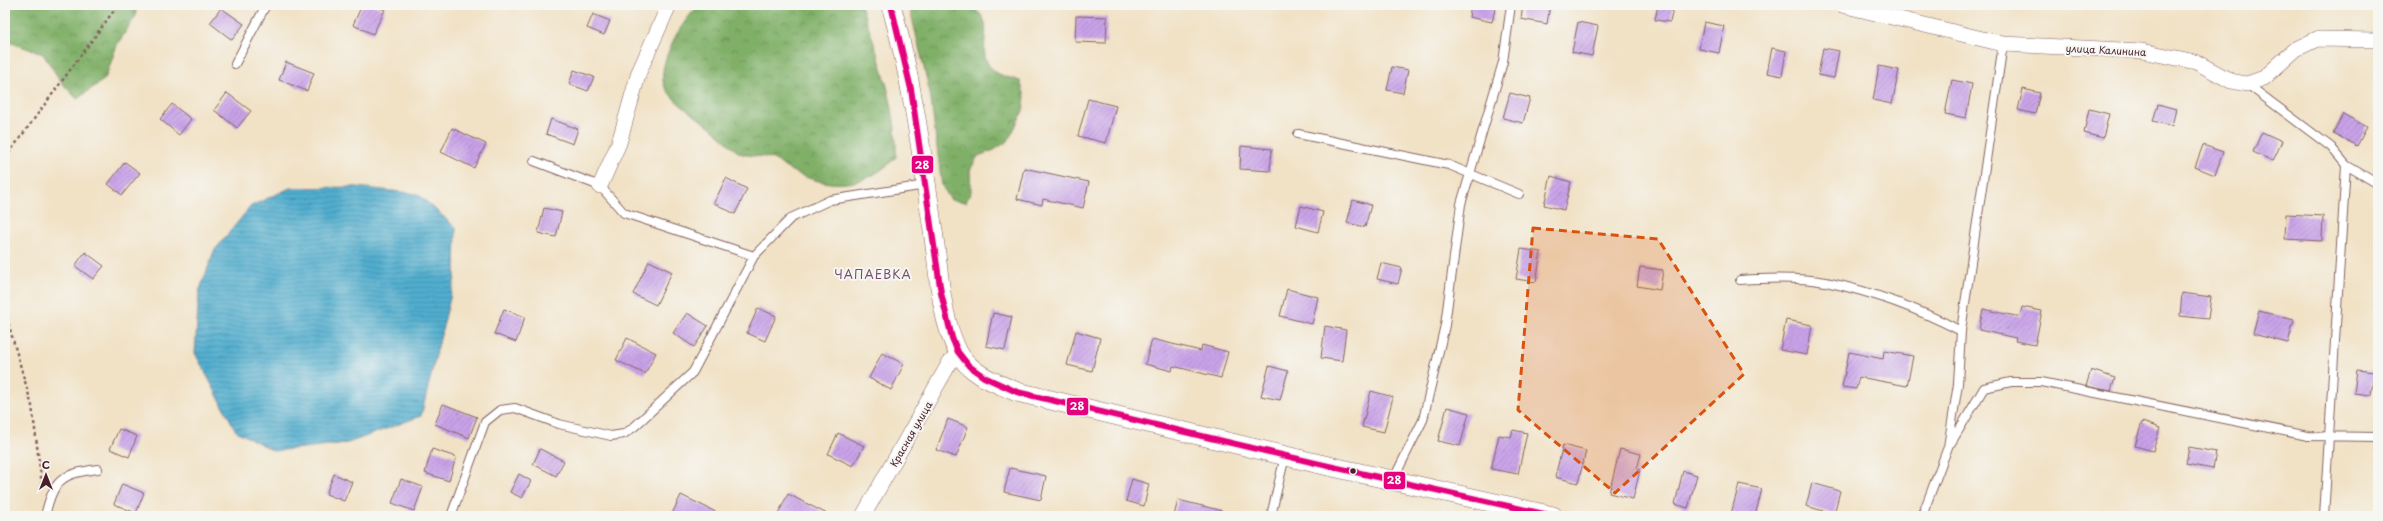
<svg xmlns="http://www.w3.org/2000/svg" width="2383" height="521" font-family="'Playpen Sans',sans-serif">
  <style>
    .forest { fill: url(#forest-crowns); stroke: #65684a }
    .water { fill: url(#water-rules); stroke: #4e667d }
    .building { fill: url(#building-hatch) }
    .lines { fill: none; stroke-linecap: round; stroke-linejoin: round }
    .service-casing { stroke: #846361; stroke-width: 10 }
    .minor-casing { stroke: #846361; stroke-width: 16 }
    .tertiary-casing { stroke: #846361; stroke-width: 20 }
    .path { stroke: #846361; stroke-width: 2.5; stroke-dasharray: 3 3; stroke-linecap: butt }
    .service { stroke: #fff; stroke-width: 8 }
    .minor { stroke: #fff; stroke-width: 15 }
    .tertiary { stroke: #fff; stroke-width: 19 }
    .bus-1-casing { stroke: #f6f6f2; stroke-width: 9 }
    .bus-1 { stroke: #e5007d; stroke-width: 6 }
    .marked { fill: #d8530f; fill-opacity: 0.2; stroke: #d8530f; stroke-width: 3; stroke-dasharray: 8 5; stroke-linejoin: round }
    .bus-dot { fill: #4a1f2b; stroke: #f6f6f2; stroke-width: 1.5 }
    .labels { text-anchor: middle; stroke-width: 4; stroke-linejoin: round; paint-order: stroke }
    .street-label { font-size: 10px; fill: #4a1f2b; stroke: #f6f6f2 }
    .quarter-label { font-size: 12px; letter-spacing: 1px; fill: #764d6e; stroke: #f6f6f2 }
    .line-badge { stroke: #f6f6f2; stroke-width: 1.5 }
    .badge-label { font-size: 11px; text-anchor: middle; font-weight: bold; fill: #fff }
  </style>
  <defs>
    <pattern id="forest-crowns" width="20" height="18" patternUnits="userSpaceOnUse"><rect width="20" height="18" fill="#80b068"/><path d="M2 6a3 3 0 1 1 6 0M12 15a3 3 0 1 1 6 0" fill="none" stroke="#6b8f56"/></pattern>
    <pattern id="water-rules" width="6" height="5" patternUnits="userSpaceOnUse"><rect width="6" height="5" fill="#51aecf"/><path d="M0 2.5h6" fill="none" stroke="#458da8"/></pattern>
    <pattern id="building-hatch" width="6" height="6" patternUnits="userSpaceOnUse"><rect width="6" height="6" fill="#c9a3e9"/><path d="M-1 1l2-2M0 6l6-6M5 7l2-2" fill="none" stroke="#a584bd"/></pattern>
  </defs>
  <rect width="100%" height="100%" fill="#f6f6f2"/>
  <filter id="ink" filterUnits="userSpaceOnUse"><feTurbulence type="fractalNoise" baseFrequency=".025" numOctaves="2"/><feDisplacementMap in="SourceGraphic" scale="8" xChannelSelector="R" yChannelSelector="G"/><feConvolveMatrix kernelMatrix="1 2 1 2 8 2 1 2 1" color-interpolation-filters="sRGB"/></filter>
  <filter id="wash" filterUnits="userSpaceOnUse"><feTurbulence type="fractalNoise" baseFrequency=".012" numOctaves="4" result="noise"/><feDisplacementMap in="SourceGraphic" scale="16" xChannelSelector="R" yChannelSelector="G"/><feGaussianBlur stdDeviation="0.9" result="paint"/><feColorMatrix in="noise" values="0 0 0 0 0 0 0 0 0 0 0 0 0 0 0 0 0 1.4 0 .05"/><feComposite in="paint" operator="in"/></filter>
  <g filter="url(#wash)">
    <rect width="100%" height="100%" fill="#f1e2c6"/>
    <path class="forest" d="M5,5H137L135,17L117,45L105,79L77,99L62,83L43,54L9,42L5,44Z
      M701,5H861C877,53 898,106 896,157C865,190 827,190 788,169C783,167 779,161 773,159C763,155 750,157 740,153C731,148 723,137 715,131C699,117 676,106 665,87C654,67 684,15 701,5Z
      M909,5C923,5 953,2 964,5C1005,17 971,49 992,69C999,76 1011,78 1020,81L1025,96L1023,111L1008,141L994,150L978,156L970,170L971,192L966,202L951,200L942,186L930,93Z"/>
    <path class="water" d="M357,187L418,194L456,228L455,278L421,416L348,443L274,451L236,431L195,353L199,292L214,251L251,206L290,188Z"/>
    <g id="blocks">
      <path class="building" d="M362,5H374L385,10L373,34L353,25Z
        M1471,5H1496L1492,22L1469,17Z
        M1523,5H1550L1547,24L1521,19Z
        M1658,5H1674L1670,22L1655,20Z
        M221,8L244,24L232,40L210,23Z
        M593,14L610,21L604,35L587,28Z
        M1076,16L1107,17L1106,43L1075,42Z
        M1578,22L1598,26L1592,56L1572,52Z
        M1704,22L1724,26L1719,53L1699,49Z
        M1772,48L1786,51L1782,76L1767,73Z
        M1823,48L1839,51L1834,78L1818,75Z
        M286,62L314,73L307,91L279,80Z
        M1879,66L1899,70L1892,104L1873,100Z
        M1392,67L1408,70L1403,93L1387,90Z
        M574,70L594,77L588,91L569,84Z
        M1952,80L1972,84L1966,118L1945,114Z
        M2023,89L2040,93L2035,114L2018,110Z
        M227,93L251,111L237,128L214,110Z
        M1510,93L1530,98L1523,123L1503,118Z
        M1088,99L1116,106L1106,143L1078,136Z
        M172,104L191,119L179,135L160,119Z
        M2158,104L2176,109L2172,126L2153,121Z
        M2089,109L2109,114L2103,138L2084,133Z
        M2343,114L2367,127L2357,146L2333,133Z
        M551,119L578,129L573,144L546,134Z
        M452,128L486,144L474,168L441,152Z
        M2262,132L2282,141L2273,161L2253,152Z
        M2203,145L2223,152L2215,175L2195,167Z
        M1241,146L1272,149L1270,171L1240,169Z
        M125,162L140,173L122,195L108,184Z
        M1024,168L1089,182L1083,208L1043,199L1042,205L1017,199Z
        M1551,176L1571,182L1564,210L1544,205Z
        M726,178L747,189L735,214L714,203Z
        M1353,200L1371,205L1365,227L1347,223Z
        M1301,206L1323,212L1318,232L1296,226Z
        M544,208L562,212L556,237L538,233Z
        M2286,214L2323,216L2322,241L2285,239Z
        M1521,249L1541,252L1536,282L1516,279Z
        M85,252L104,266L93,279L75,266Z
        M649,261L672,272L656,305L633,294Z
        M1381,263L1402,268L1398,284L1377,279Z
        M1640,267L1663,270L1660,290L1637,286Z
        M1287,289L1318,297L1312,324L1280,316Z
        M2182,293L2211,297L2208,319L2180,316Z
        M2022,307L2042,311L2035,345L2015,341L2016,338L1979,330L1983,309L2020,317Z
        M758,308L776,316L765,341L747,333Z
        M504,309L525,317L516,342L494,334Z
        M2259,311L2294,320L2288,343L2253,334Z
        M687,313L708,326L694,347L673,333Z
        M993,313L1012,317L1005,350L986,346Z
        M1786,320L1812,325L1807,355L1780,350Z
        M1325,326L1346,330L1342,361L1321,358Z
        M1076,331L1100,338L1092,371L1067,365Z
        M627,338L656,353L645,374L616,360Z
        M1152,339L1201,351L1202,345L1228,352L1221,378L1173,366L1172,371L1145,364Z
        M1884,351L1913,356L1907,386L1859,377L1856,389L1842,387L1849,352L1883,359Z
        M882,353L904,364L891,390L869,378Z
        M1269,366L1288,371L1280,400L1261,396Z
        M2091,370L2115,378L2111,391L2086,386Z
        M2357,370L2374,372L2371,395L2354,393Z
        M1371,391L1393,397L1384,432L1362,427Z
        M443,404L477,417L469,438L435,424Z
        M1447,407L1469,413L1460,446L1438,441Z
        M948,419L968,427L956,457L936,450Z
        M2142,422L2160,428L2153,451L2135,446Z
        M119,429L137,436L129,457L110,449Z
        M1513,430L1527,433L1518,474L1491,469L1499,435L1511,437Z
        M838,433L864,446L853,466L828,454Z
        M1563,445L1586,451L1578,483L1555,477Z
        M2189,447L2216,452L2213,469L2186,464Z
        M432,449L456,457L449,481L425,473Z
        M540,449L564,461L556,476L533,464Z
        M1620,449L1641,454L1637,469L1640,470L1633,499L1609,493Z
        M1010,468L1046,476L1041,500L1004,492Z
        M1683,471L1697,475L1688,508L1675,504Z
        M334,474L352,482L344,501L326,494Z
        M519,474L531,481L522,498L510,492Z
        M401,479L423,487L414,511L392,503Z
        M1132,479L1149,484L1144,506L1126,501Z
        M1812,483L1840,491L1834,514L1806,506Z
        M122,484L144,493L136,513L114,504Z
        M1739,484L1762,489L1755,516L1731,514Z
        M788,494L831,516H777Z
        M681,495L724,516H671Z
        M1178,500L1223,511V516H1174Z"/>
    </g>
  </g>
  <g filter="url(#ink)">
    <use href="#blocks" fill-opacity="0" stroke="#846361" stroke-width="1"/>
    <g class="lines">
      <defs>
        <path id="service" d="M235,64L266,5
          M2247,84L2331,147L2346,165L2324,516
          M1298,134L1449,165L1519,194
          M534,161L600,186L624,213L754,256L791,218L830,200L926,185
          M2346,165L2378,184
          M1740,280C1768,278 1798,277 1826,282C1873,292 1919,309 1961,331
          M1951,443L1984,388L2011,382H2041L2308,436L2378,437
          M1393,480L1423,420L1445,325L1461,204L1503,62L1511,5
          M45,516C54,479 61,474 98,469
          M451,516L485,422L500,410L515,408L559,424L611,436L624,434L634,427L693,372L754,256
          M1271,516L1285,456
          M1922,516L1948,447L1958,384L1961,331L2003,44"/>
        <path id="minor" d="M1842,5L2003,44L2142,51L2196,62L2231,81L2247,84L2264,78L2296,49L2317,39L2378,40
          M600,186L619,143L639,72L669,5
          M863,516L950,362L958,353"/>
        <path id="tertiary" d="M891,5C912,79 922,155 933,231C939,270 940,317 958,352C970,374 996,383 1017,392L1324,465L1553,516"/>
      </defs>
      <use href="#service" class="service-casing"/>
      <use href="#minor" class="minor-casing"/>
      <use href="#tertiary" class="tertiary-casing"/>
      <path class="path" d="M5,165L9,153L115,9V5
        M5,312L32,406L42,485"/>
      <use href="#service" class="service"/>
      <use href="#minor" class="minor"/>
      <use href="#tertiary" class="tertiary"/>
      <defs>
        <path id="bus-1" d="M891,5L911,89L941,293L952,338L958,352L969,366L984,377L1017,392L1324,465L1553,516"/>
      </defs>
      <use href="#bus-1" class="bus-1-casing"/>
      <use href="#bus-1" class="bus-1"/>
    </g>
  </g>
  <path class="marked" d="M1533,228L1658,239L1744,374L1615,493L1518,410Z"/>
  <circle class="bus-dot" cx="1353" cy="471" r="3.5"/>
  <g class="labels">
    <g class="street-label">
      <text transform="translate(2106 50) rotate(3)" y="4">улица Калинина</text>
      <text transform="translate(911 434) rotate(-60)" y="4">Красная улица</text>
    </g>
    <g class="quarter-label">
      <text x="873" y="279">ЧАПАЕВКА</text>
    </g>
  </g>
  <g class="line-badge">
    <rect x="911" y="155" width="23" height="19" rx="4" fill="#e5007d"/>
    <rect x="1066" y="397" width="23" height="19" rx="4" fill="#e5007d"/>
    <rect x="1383" y="471" width="23" height="19" rx="4" fill="#e5007d"/>
  </g>
  <g class="badge-label">
    <text x="922" y="169">28</text>
    <text x="1077" y="410">28</text>
    <text x="1394" y="484">28</text>
  </g>
  <rect width="2383" height="521" fill="none" stroke="#f6f6f2" stroke-width="20"/>
  <g transform="translate(46 475)" stroke="#f6f6f2" stroke-width="3" paint-order="stroke">
  <path d="M0-3L7 15L0 10L-7 15Z" fill="#4a1f2b"/>
  <text y="-6" font-size="11" font-weight="bold" text-anchor="middle" fill="#4a1f2b">С</text>
  </g>
</svg>
